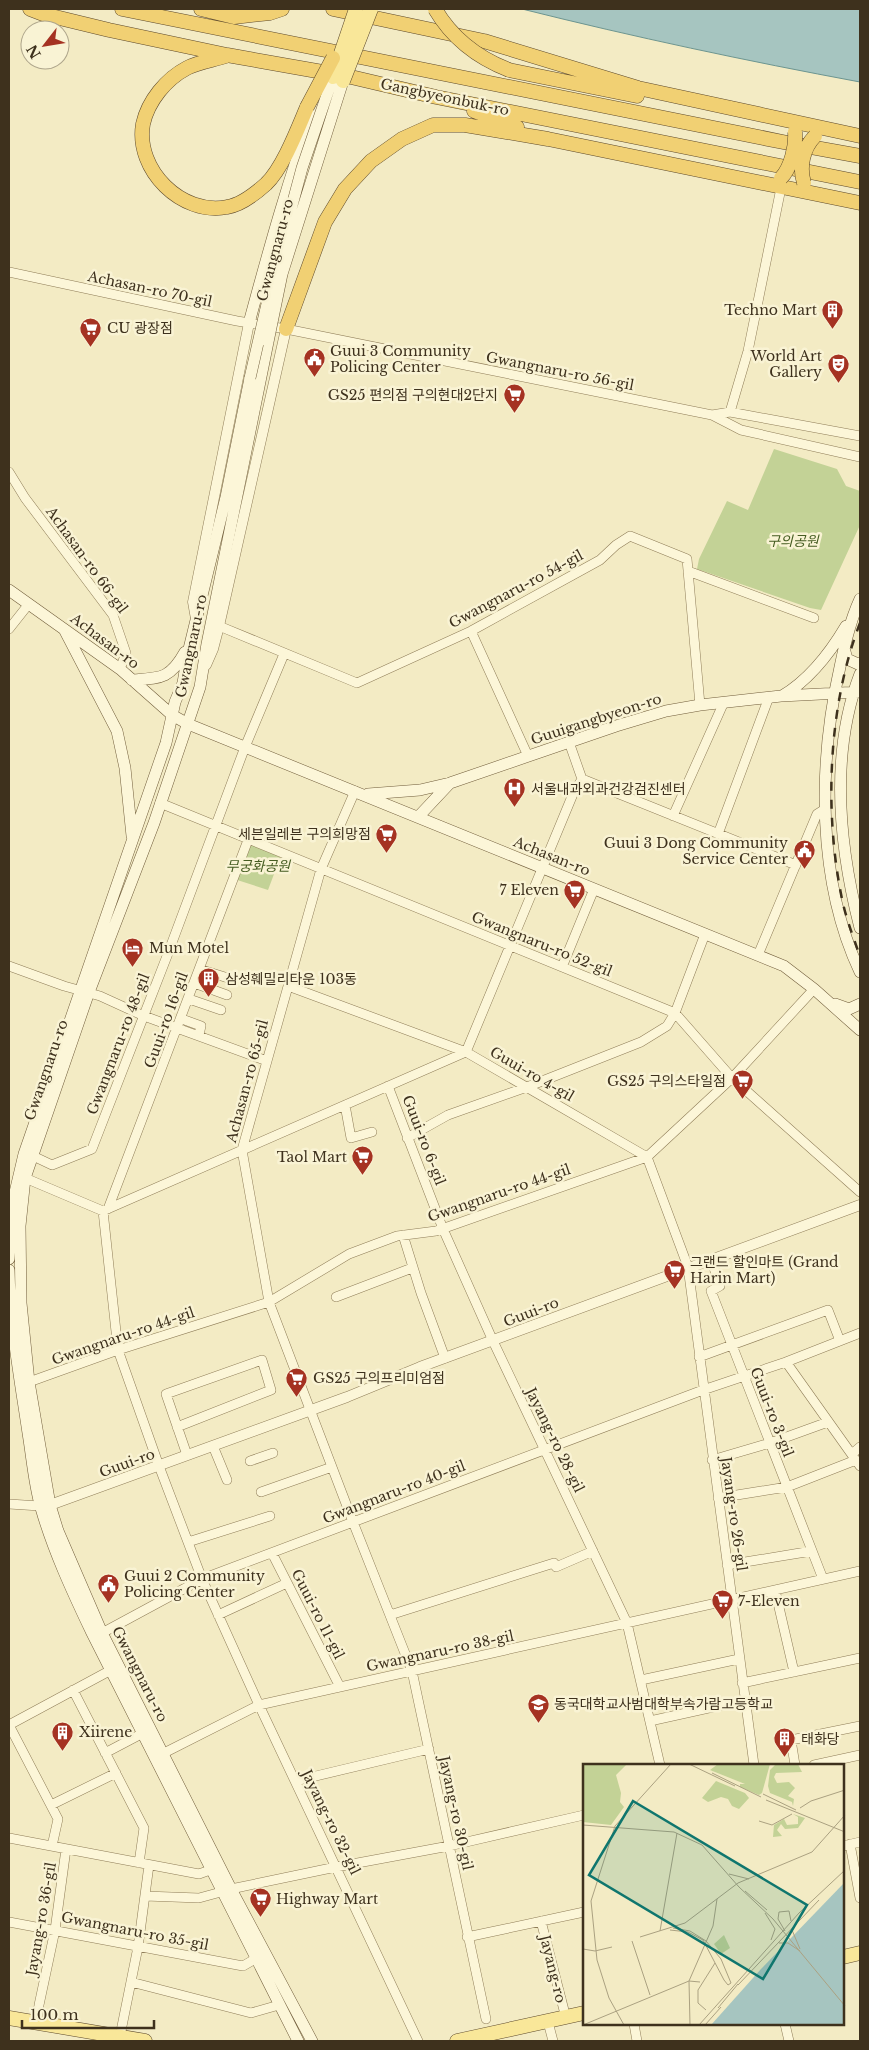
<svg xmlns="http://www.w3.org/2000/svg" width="869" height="2050" font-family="'Libre Baskerville','Noto Sans KR',serif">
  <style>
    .green { fill: #c3d296 }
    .water { fill: #a6c5c0; stroke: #6c9590 }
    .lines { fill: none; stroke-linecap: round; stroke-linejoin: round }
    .minor-casing { stroke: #8f7d58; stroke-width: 10 }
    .tertiary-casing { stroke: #8f7d58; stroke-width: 11 }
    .secondary-casing { stroke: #715d3b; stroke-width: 12 }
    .primary-casing { stroke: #5d492c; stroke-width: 15 }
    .trunk-casing { stroke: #5d492c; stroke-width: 15 }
    .minor { stroke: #fcf6d8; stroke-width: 9 }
    .tertiary { stroke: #fcf6d8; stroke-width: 10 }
    .secondary { stroke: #fcf6d8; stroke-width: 11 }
    .primary { stroke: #f9e799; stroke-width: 14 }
    .trunk { stroke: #f1d073; stroke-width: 14 }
    .rail { stroke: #3e311d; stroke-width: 2.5; stroke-dasharray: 9 9; stroke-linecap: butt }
    .secondary-bridge-casing { stroke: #715d3b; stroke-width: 12; stroke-linecap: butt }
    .primary-bridge-casing { stroke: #5d492c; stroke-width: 15; stroke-linecap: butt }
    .trunk-bridge-casing { stroke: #5d492c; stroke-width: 15; stroke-linecap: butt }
    .secondary-bridge { stroke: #fcf6d8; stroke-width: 11 }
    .primary-bridge { stroke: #f9e799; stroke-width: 14 }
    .trunk-bridge { stroke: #f1d073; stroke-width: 14 }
    .labels { text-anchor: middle; stroke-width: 5; stroke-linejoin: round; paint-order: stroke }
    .street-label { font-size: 14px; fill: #3e311d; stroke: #f9f3d4 }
    .poi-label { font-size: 14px; fill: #3e311d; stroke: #f9f3d4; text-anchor: start }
    .park-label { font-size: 14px; font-style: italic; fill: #465d22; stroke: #f9f3d4 }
    .inset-road { fill: none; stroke: #aba181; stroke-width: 1 }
    .view { fill: #0f766e; fill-opacity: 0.15; stroke: #0f766e; stroke-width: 2.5 }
    .inset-edge { fill: none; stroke: #3e311d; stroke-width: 2.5 }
  </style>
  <rect width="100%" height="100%" fill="#f3ebc4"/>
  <path class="green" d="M774,449L837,469L846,486L860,491V525L821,610L810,608L697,569L699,559L727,501L748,510Z
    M248,840L282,853L268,890L234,879Z"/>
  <path class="water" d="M522,9H860V82C747,61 634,37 522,9Z"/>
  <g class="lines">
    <defs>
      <path id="minor" d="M9,272L237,321L286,329L712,415L741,430L860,457
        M730,412L748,351L781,188
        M712,415L730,412L860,436
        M9,472L25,498L113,615L126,653L120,669
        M688,571L814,618
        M219,626L357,683L471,631L600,560L616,545L630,536L687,559L700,705
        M9,629L28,605
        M471,631L528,756
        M582,779L796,865
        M355,791L321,869L242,1150L269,1302L353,1522L412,1671L486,2019
        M160,803L675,1013L732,1078L860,1192
        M673,816L724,702
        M718,834L769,697
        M758,955L817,814L825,809
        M9,966L64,986L100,996L144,1016L267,1061
        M562,967L594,889
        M199,969L228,978
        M194,983L227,995
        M288,986L466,1052L647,1157L688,1267L754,1765
        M189,999L221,1010
        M182,1019L201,1026L199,1035
        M388,1086L443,1229L493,1341L627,1623L660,1765
        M345,1105L351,1138L372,1132
        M407,1138L448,1115L527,1087L641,1042L667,1026L675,1013L705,934
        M33,1156L52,1165L92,1149L167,956L245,747L284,654
        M25,1178L103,1211L466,1052L573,794L582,779L569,742
        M108,1209L248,840
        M103,1211L118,1350L159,1466L202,1579L259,1705L418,2041
        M403,1235L421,1293L445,1358
        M711,1259L720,1286L711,1291L823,1579
        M336,1297L412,1268
        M699,1357L828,1310L840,1341
        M786,1362L860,1466
        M29,1382L118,1350L269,1302L349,1254L397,1236L436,1231L647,1157L732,1078L814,989
        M177,1427L271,1390L262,1360L166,1394L187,1455
        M213,1446L227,1480
        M852,1454L860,1447
        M712,1460L770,1443L828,1422
        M250,1461L273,1453
        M261,1492L332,1467
        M718,1498L787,1487L856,1460
        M9,1504L40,1506
        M188,1542L270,1516
        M272,1553L340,1687
        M727,1565L812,1551
        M556,1567L593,1551
        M775,1590L794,1672
        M218,1615L287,1583
        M390,1615L554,1563
        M102,1633L202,1579L703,1390L786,1362L860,1333
        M641,1680L739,1659
        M742,1683L860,1658
        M73,1690L144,1828L139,1863
        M650,1721L745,1700
        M105,1753L143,1733
        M164,1753L259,1705L860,1571
        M795,1765L791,1740L860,1726
        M814,1765L860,1755
        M295,1781L429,1749
        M51,1805L116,1773
        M9,1838L199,1874L210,1870
        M850,1844L860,1898
        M52,1846L58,1819L9,1725L111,1670
        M843,1846L860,1842
        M231,1889L336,1867L449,1846L584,1815
        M145,1896L199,1898L221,1892
        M541,1921L566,2018
        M9,1922L243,1966L255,1959
        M467,1937L584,1912
        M131,1982L251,2013L279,2005
        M548,2022L553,2041
        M37,2023L39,2005L55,1930L66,1849
        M634,2024L637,2041
        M785,2024L789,2041
        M120,2036L138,1947L149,1865"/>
      <path id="tertiary" d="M196,619L193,602L249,323
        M206,665L213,649L219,626L286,329
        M50,1505L347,1397L420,1367L860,1205"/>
      <path id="secondary" d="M249,323C269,249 289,176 316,104
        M268,342L207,644L200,687L154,823L89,992L25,1178L20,1226L21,1303L29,1382L50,1505L58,1531L102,1633L231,1889L312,2041
        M9,590L120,669L172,715L188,724L784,966L814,989L860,1030
        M860,599C850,621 845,643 840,667C818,764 817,881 860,972
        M65,631L117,731L125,768L132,836
        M844,648L847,659L858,664L860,663
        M860,674C829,755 839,846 860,928
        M132,680C161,678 170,679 185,652
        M782,696C809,680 830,653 846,626
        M368,794L420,790L450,783L616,726L666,711L700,705L781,696L860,692
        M419,816L450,783
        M835,1004L849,1009L860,1004
        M9,1259L12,1205L24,1154L166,743L175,702L183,683L188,653L226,497L250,378
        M9,1270C10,1325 20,1379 28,1433C32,1457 34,1484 41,1508C53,1550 72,1591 91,1631L298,2041"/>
      <path id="primary" d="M843,1957L860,1953
        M9,2018L145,2041
        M457,2041L584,2013"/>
      <path id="trunk" d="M30,9L43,14L109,30L227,55L351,77L436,97L860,182
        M122,9L783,142L860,156
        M201,9L234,17L270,13L282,9
        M333,9L484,41L638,88L860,136
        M226,56C214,60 198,62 187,68C166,79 148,101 143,124C135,170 182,216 227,207C241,205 256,193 266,184C283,168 298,128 307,107
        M509,70L637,96
        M474,111L517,127
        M286,329L325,222L345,189L371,161L402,139L433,125H465L548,139L860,203"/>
    </defs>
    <use href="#minor" class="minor-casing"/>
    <use href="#tertiary" class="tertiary-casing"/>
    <use href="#secondary" class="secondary-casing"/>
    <use href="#primary" class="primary-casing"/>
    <use href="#trunk" class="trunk-casing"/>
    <use href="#minor" class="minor"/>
    <use href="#tertiary" class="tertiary"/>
    <use href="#secondary" class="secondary"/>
    <use href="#primary" class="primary"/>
    <use href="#trunk" class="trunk"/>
    <path class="rail" d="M860,623C828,706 824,812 842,899C846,919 854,938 860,957"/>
    <defs>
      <path id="secondary-bridge" d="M268,342L282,274L343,81
        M250,378L275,269L302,168L333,77"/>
      <path id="primary-bridge" d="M333,77L356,9
        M343,81L371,9"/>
      <path id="trunk-bridge" d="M435,9C452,38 478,58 509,70
        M307,107L333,58
        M781,178C791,168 796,146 795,132
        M804,183C799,167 803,148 815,136"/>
    </defs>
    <use href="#secondary-bridge" class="secondary-bridge-casing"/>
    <use href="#primary-bridge" class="primary-bridge-casing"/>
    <use href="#trunk-bridge" class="trunk-bridge-casing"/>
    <use href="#secondary-bridge" class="secondary-bridge"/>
    <use href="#primary-bridge" class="primary-bridge"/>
    <use href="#trunk-bridge" class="trunk-bridge"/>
  </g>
  <defs>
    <symbol id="building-pin" viewBox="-11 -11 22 30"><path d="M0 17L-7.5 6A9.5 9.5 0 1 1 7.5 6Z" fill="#a53222" stroke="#f9f3d4"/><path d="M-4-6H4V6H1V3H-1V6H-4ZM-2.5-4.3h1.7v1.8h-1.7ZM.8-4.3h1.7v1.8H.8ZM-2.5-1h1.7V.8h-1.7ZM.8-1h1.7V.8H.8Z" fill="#fff"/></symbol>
    <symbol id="supermarket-pin" viewBox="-11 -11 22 30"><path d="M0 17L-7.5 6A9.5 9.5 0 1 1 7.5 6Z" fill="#a53222" stroke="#f9f3d4"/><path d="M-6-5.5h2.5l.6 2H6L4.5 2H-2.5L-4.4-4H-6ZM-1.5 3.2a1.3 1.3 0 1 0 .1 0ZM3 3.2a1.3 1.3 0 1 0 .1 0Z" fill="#fff"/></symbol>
    <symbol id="civic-pin" viewBox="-11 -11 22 30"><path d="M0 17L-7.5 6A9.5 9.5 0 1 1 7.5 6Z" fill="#a53222" stroke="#f9f3d4"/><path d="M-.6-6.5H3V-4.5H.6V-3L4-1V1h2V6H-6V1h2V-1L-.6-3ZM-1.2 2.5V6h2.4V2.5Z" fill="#fff"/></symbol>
    <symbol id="theatre-pin" viewBox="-11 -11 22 30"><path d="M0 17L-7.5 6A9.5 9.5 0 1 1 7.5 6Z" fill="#a53222" stroke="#f9f3d4"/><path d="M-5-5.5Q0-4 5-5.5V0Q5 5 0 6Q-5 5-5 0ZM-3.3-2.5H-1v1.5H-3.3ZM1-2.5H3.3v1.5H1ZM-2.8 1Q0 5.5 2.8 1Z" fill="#fff"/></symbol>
    <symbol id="hospital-pin" viewBox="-11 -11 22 30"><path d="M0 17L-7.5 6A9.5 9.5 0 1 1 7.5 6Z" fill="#a53222" stroke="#f9f3d4"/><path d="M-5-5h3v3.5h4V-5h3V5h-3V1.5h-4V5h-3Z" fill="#fff"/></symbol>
    <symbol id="hotel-pin" viewBox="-11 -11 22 30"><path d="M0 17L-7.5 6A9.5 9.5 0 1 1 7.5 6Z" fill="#a53222" stroke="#f9f3d4"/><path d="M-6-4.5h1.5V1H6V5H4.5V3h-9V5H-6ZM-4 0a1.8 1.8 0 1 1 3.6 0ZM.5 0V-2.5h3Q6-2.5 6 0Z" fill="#fff"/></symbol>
    <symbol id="school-pin" viewBox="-11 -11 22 30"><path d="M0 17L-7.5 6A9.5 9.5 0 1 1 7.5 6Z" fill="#a53222" stroke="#f9f3d4"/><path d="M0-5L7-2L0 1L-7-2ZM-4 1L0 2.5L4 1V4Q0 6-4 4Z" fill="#fff"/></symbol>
  </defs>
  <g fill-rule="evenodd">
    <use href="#building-pin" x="820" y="298" width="25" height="34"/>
    <use href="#supermarket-pin" x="78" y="316" width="25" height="34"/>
    <use href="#civic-pin" x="302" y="346" width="25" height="34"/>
    <use href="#theatre-pin" x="826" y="352" width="25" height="34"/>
    <use href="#supermarket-pin" x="502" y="382" width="25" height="34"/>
    <use href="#hospital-pin" x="502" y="776" width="25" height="34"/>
    <use href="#supermarket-pin" x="374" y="822" width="25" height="34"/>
    <use href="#civic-pin" x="792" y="838" width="25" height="34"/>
    <use href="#supermarket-pin" x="562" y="878" width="25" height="34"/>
    <use href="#hotel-pin" x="120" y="936" width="25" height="34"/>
    <use href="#building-pin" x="196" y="966" width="25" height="34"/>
    <use href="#supermarket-pin" x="730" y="1068" width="25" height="34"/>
    <use href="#supermarket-pin" x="350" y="1144" width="25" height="34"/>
    <use href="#supermarket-pin" x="662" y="1258" width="25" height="34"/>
    <use href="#supermarket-pin" x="284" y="1366" width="25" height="34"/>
    <use href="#civic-pin" x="96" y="1572" width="25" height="34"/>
    <use href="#supermarket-pin" x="710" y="1588" width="25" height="34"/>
    <use href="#school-pin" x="526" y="1692" width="25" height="34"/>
    <use href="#building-pin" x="50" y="1720" width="25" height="34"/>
    <use href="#building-pin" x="772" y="1726" width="25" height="34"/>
    <use href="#supermarket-pin" x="248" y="1886" width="25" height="34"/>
  </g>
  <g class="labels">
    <g class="street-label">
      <text transform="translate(445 97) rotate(12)" y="5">Gangbyeonbuk-ro</text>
      <text transform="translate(275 250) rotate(-75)" y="5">Gwangnaru-ro</text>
      <text transform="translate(150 289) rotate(12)" y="5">Achasan-ro 70-gil</text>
      <text transform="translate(560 371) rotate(11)" y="5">Gwangnaru-ro 56-gil</text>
      <text transform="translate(87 560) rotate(54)" y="5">Achasan-ro 66-gil</text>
      <text transform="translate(516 589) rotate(-28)" y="5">Gwangnaru-ro 54-gil</text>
      <text transform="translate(105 641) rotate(37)" y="5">Achasan-ro</text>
      <text transform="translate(191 646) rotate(-78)" y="5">Gwangnaru-ro</text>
      <text transform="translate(596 719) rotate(-18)" y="5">Guuigangbyeon-ro</text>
      <text transform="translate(552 856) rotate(22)" y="5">Achasan-ro</text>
      <text transform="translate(542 944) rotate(22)" y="5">Gwangnaru-ro 52-gil</text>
      <text transform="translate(166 1020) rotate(-70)" y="5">Guui-ro 16-gil</text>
      <text transform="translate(118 1044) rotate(-69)" y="5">Gwangnaru-ro 48-gil</text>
      <text transform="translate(46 1070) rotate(-71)" y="5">Gwangnaru-ro</text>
      <text transform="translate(532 1074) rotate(30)" y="5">Guui-ro 4-gil</text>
      <text transform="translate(247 1081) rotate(-75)" y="5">Achasan-ro 65-gil</text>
      <text transform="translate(424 1140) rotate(69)" y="5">Guui-ro 6-gil</text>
      <text transform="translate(499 1193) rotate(-19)" y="5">Gwangnaru-ro 44-gil</text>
      <text transform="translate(531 1312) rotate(-21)" y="5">Guui-ro</text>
      <text transform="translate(123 1336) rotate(-19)" y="5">Gwangnaru-ro 44-gil</text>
      <text transform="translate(772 1412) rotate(69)" y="5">Guui-ro 3-gil</text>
      <text transform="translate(555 1440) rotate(64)" y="5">Jayang-ro 28-gil</text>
      <text transform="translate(127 1463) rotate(-20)" y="5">Guui-ro</text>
      <text transform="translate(394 1492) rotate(-21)" y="5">Gwangnaru-ro 40-gil</text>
      <text transform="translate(734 1514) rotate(82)" y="5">Jayang-ro 26-gil</text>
      <text transform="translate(318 1614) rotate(63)" y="5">Guui-ro 11-gil</text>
      <text transform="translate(440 1651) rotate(-12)" y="5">Gwangnaru-ro 38-gil</text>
      <text transform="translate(140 1674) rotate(63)" y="5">Gwangnaru-ro</text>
      <text transform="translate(456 1813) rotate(78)" y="5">Jayang-ro 30-gil</text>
      <text transform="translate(331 1822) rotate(64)" y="5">Jayang-ro 32-gil</text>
      <text transform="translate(41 1919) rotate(-80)" y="5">Jayang-ro 36-gil</text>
      <text transform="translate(135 1931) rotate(11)" y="5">Gwangnaru-ro 35-gil</text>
      <text transform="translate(553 1969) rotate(76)" y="5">Jayang-ro</text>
    </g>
    <g class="poi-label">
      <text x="817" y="315" text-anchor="end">Techno Mart</text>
      <text x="107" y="333">CU 광장점</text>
      <text x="330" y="356">Guui 3 Community<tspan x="330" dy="16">Policing Center</tspan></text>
      <text x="822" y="361" text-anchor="end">World Art<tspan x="822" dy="16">Gallery</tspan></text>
      <text x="498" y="400" text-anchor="end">GS25 편의점 구의현대2단지</text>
      <text x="531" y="794">서울내과외과건강검진센터</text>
      <text x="371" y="839" text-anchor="end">세븐일레븐 구의희망점</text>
      <text x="788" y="848" text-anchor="end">Guui 3 Dong Community<tspan x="788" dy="16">Service Center</tspan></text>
      <text x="559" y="895" text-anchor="end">7 Eleven</text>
      <text x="149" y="953">Mun Motel</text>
      <text x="225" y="984">삼성훼밀리타운 103동</text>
      <text x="726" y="1086" text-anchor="end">GS25 구의스타일점</text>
      <text x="347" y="1162" text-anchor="end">Taol Mart</text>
      <text x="690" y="1267">그랜드 할인마트 (Grand<tspan x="690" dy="16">Harin Mart)</tspan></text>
      <text x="313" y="1383">GS25 구의프리미엄점</text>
      <text x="124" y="1581">Guui 2 Community<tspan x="124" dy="16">Policing Center</tspan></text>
      <text x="738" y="1606">7-Eleven</text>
      <text x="554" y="1709">동국대학교사범대학부속가람고등학교</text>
      <text x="79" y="1737">Xiirene</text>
      <text x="801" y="1744">태화당</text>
      <text x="276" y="1904">Highway Mart</text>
    </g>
    <g class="park-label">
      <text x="793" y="546">구의공원</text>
      <text x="258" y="871">무궁화공원</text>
    </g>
  </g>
  <g transform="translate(583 1764)">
    <rect width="261" height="261" fill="#f3ebc4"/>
    <path d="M0,0H44L33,11L38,29L37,38L41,43L28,61L0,58ZM135,0H187L179,29L176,31L157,23V20H162L127,6ZM215,0L219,8L193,9L191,13L194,19L206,18L212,24L205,32L211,35L210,42L209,38L187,29L185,22L187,6L192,1ZM133,17L162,29L166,34L156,45L149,42L145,35L138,33L125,38L119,34ZM210,50L222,54L215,64L202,65L198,60L194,66L199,72L190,73L191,61L201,55L204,61L215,60V53ZM141,171L147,184L138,190L131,180Z" fill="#c3d296"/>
    <path d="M261,119V261H128L178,205Z" fill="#a6c5c0"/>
    <path class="inset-road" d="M106,0L152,22M129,9L178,33M180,30L213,46M183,36L262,68M217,44L228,37L262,26M176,57L189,61L209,50M0,61L91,68L119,81L156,123L190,155L262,242M146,110L166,115M162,127L184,146M182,149L192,165L188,176M87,166L105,168L120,176L141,216L145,221L148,219L138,195L123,177L107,167L90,164M209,166L217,185M77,167L94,69M202,167L195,155L196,148L206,147L208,157M57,173L102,159L155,119L229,88L262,51M49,177L67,231M196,179H205L217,187M0,185L12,187L29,183M155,221L236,136M135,244L155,220M123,246L115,239V226L132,199M0,261L106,217L130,162L134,135M41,261L26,234L14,196L8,137L32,62L88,0M107,261L106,217L117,218M116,261L216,149L262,106M122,261L138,243"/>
    <path class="view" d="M50,37L224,141L180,215L6,111Z"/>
    <rect width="261" height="261" class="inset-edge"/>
  </g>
  <rect width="869" height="2050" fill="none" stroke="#3e311d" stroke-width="20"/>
  <g transform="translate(45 45) rotate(239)"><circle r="24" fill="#f9f3d4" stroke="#aea58b"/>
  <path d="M0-4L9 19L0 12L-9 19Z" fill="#a53222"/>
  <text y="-8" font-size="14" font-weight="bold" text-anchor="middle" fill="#3e311d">N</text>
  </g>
  <path d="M22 2020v8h132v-8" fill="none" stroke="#3e311d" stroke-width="2.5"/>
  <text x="30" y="2020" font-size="15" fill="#3e311d" stroke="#f9f3d4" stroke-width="4" paint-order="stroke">100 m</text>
</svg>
